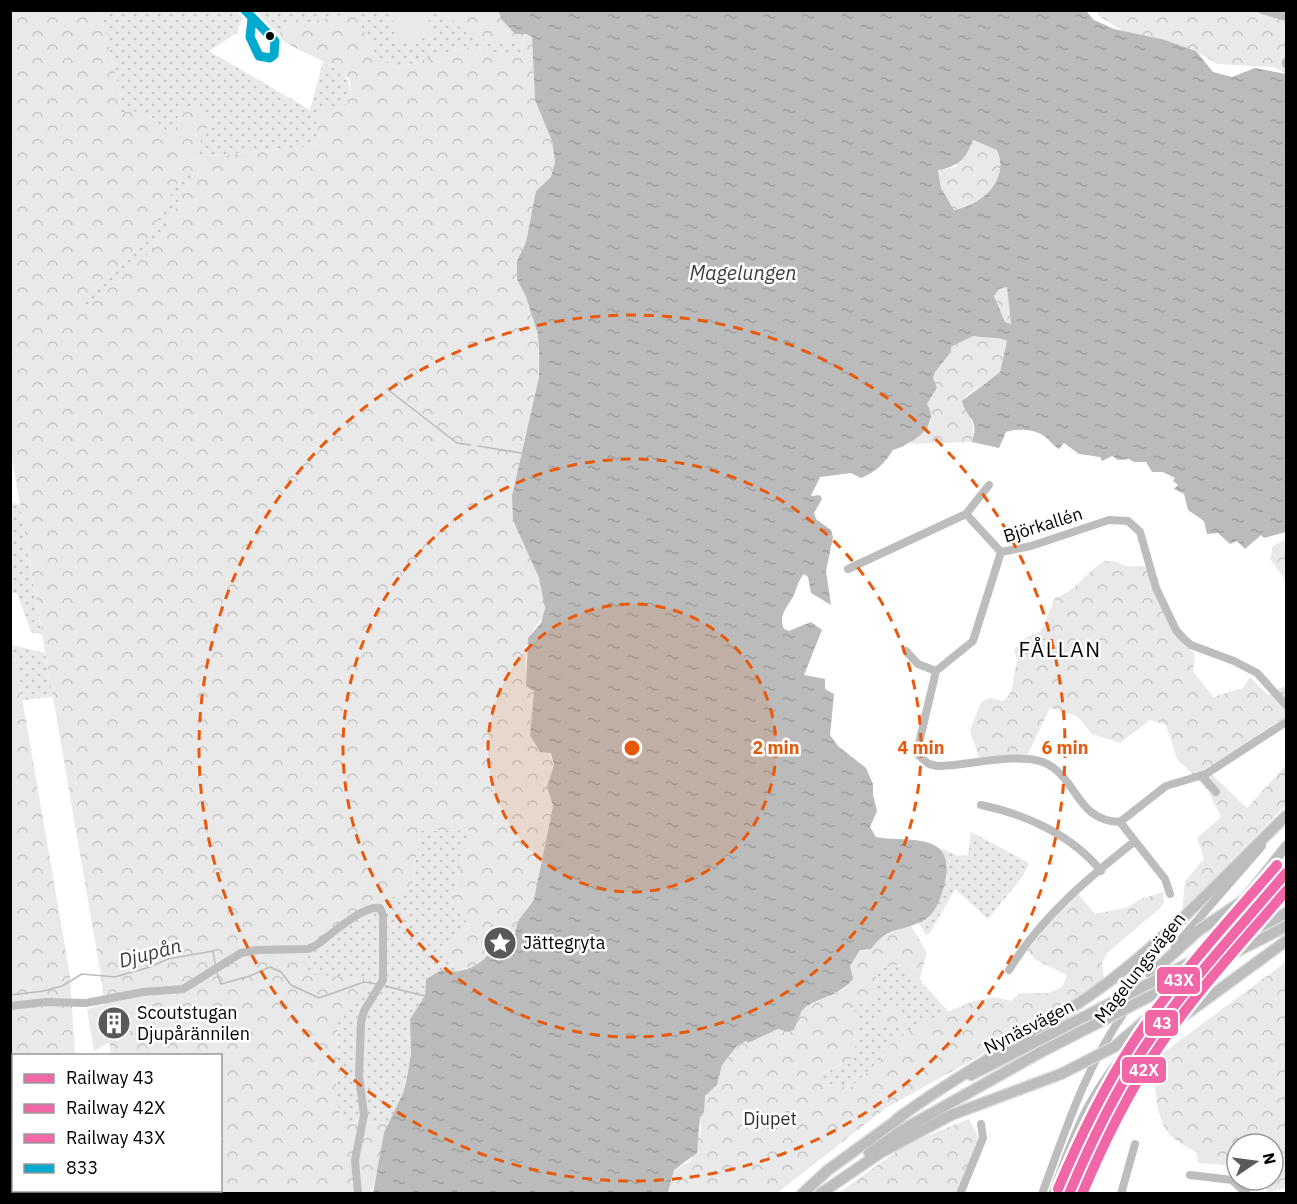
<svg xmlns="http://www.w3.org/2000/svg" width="1297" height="1204" font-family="'IBM Plex Sans',sans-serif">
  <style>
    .grass { fill: url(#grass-dots) }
    .forest { fill: url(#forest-crowns); fill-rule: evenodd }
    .wetland { fill: url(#wetland-marsh) }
    .park { fill: #e9e9e9 }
    .water { fill: url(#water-ripples); fill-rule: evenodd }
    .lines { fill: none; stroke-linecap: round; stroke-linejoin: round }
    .stream { stroke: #bbb; stroke-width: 1.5 }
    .major-casing { stroke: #dbdbdb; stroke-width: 11 }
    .highway-casing { stroke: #dbdbdb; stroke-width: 13 }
    .minor { stroke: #bdbdbd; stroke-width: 8 }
    .major { stroke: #bdbdbd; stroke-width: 9 }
    .highway { stroke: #bdbdbd; stroke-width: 10 }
    .highway-bridge-casing { stroke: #dbdbdb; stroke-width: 13; stroke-linecap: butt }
    .highway-bridge { stroke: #bdbdbd; stroke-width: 10 }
    .bus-1-casing { stroke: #fff; stroke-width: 14 }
    .bus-1 { stroke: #00a9ce; stroke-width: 9 }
    .rail-1-casing { stroke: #fff; stroke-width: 15 }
    .rail-2-casing { stroke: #fff; stroke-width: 15 }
    .rail-3-casing { stroke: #fff; stroke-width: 15 }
    .rail-1 { stroke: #f166a7; stroke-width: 10 }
    .rail-2 { stroke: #f166a7; stroke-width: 10 }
    .rail-3 { stroke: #f166a7; stroke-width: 10 }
    .ring { fill: none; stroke: #e8590c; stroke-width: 3; stroke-dasharray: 10 8 }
    .bus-dot { fill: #000; stroke: #fff; stroke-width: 2 }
    .labels { text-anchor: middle; stroke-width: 5; stroke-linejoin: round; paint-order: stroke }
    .street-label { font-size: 18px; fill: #000; stroke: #fff }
    .poi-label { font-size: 18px; fill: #000; stroke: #fff; text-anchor: start }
    .park-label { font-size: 18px; fill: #2e2e2e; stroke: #fff }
    .water-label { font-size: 20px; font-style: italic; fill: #3f3f3f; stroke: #fff }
    .quarter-label { font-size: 21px; letter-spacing: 1.5px; fill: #000; stroke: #fff }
    .centre { fill: #e8590c; stroke: #fff; stroke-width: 3 }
    .ring-label { font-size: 18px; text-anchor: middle; font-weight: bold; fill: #e8590c; stroke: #fff; stroke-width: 5; stroke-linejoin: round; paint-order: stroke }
    .line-badge { stroke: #fff; stroke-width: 2 }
    .badge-label { font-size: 16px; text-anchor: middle; font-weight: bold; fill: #fff }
  </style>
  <defs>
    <pattern id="grass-dots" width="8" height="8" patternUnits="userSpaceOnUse" patternTransform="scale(1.5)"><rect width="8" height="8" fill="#e9e9e9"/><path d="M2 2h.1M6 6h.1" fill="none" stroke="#c6c6c6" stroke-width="1.8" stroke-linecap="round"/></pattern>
    <pattern id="forest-crowns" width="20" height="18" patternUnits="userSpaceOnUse" patternTransform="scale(1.5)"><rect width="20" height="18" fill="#e9e9e9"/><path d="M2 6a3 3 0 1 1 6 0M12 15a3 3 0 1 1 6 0" fill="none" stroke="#c6c6c6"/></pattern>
    <pattern id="wetland-marsh" width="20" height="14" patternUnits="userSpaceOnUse" patternTransform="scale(1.5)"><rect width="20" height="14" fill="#e9e9e9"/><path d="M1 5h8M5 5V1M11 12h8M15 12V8" fill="none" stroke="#c6c6c6"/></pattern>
    <pattern id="water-ripples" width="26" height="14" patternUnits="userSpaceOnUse" patternTransform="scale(1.5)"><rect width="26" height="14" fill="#bbb"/><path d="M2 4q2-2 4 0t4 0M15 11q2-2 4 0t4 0" fill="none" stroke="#9f9f9f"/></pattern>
  </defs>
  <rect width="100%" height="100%" fill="#fff"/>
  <path class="grass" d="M100,11H444L445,14L474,39L524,41L519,58L466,47L397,68L375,57L334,17L306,23L293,20L277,36L253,12L241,21L237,33L209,51L310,110L323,62C343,71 348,72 351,95L342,109L316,125L321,145L193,158L178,115L179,123L171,135L150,116L115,113L121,97Z
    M185,168L194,174L153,250L89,306L80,302L145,243Z
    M10,502L20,505L42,635L31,632L17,593H11Z
    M13,645L45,653L53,697L22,700Z
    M469,830L452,904L471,927L440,948L456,971L426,979L425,996L410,1019L411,1054L404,1091L389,1123L342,1122L336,1096L338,1017L305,974L300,950L412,886L420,831Z
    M971,832L1029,863L1023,876L988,919L955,889L930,933L926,935L918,922C943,916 952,868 940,848L959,856L968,855Z
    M892,965L908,967L949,1012L928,1020L892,1042L879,1061L851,1087L822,1085L819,1075L842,1064L855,1020V1005L867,1001L875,971Z"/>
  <path class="forest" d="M1099,10L1286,11V73L1273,67L1217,64L1196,51L1165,40L1128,34L1097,15Z
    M10,11H100L121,97L115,113C146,108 149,115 171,135L179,123L180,106L196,107L210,121L193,158L321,145L316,125L319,107L342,109L351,95C351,90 351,85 349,80C344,65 293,52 277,36L293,20L306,23L354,12L377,57L397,68L466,47L519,57L524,41L474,39L445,14L444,11H498L502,20L515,34H526L532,37L535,100L552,141L555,162L551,177L536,191L526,242L517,261V279L526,297L538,334L539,377L512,496L544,595C547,625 537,618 529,638C523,651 527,672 526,686L534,691L530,735L550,753L554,765L547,787L553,806L534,899C530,907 523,913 519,920C511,936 520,942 502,955L487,956L481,964L456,971L440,948L471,927L452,904L469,830L420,831L412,886L301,950L306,974L371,979L338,1017L336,1096L342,1122L389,1123C382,1147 379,1170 371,1193H129V1191L220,1190V1056L111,1055L100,970L11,453ZM185,169L194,174L153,250L89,306L80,302L145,243Z
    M973,140L997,150C1010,180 982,205 954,210L941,188L938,170L955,167Z
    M1007,287L1011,324L1005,322L994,296L999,289Z
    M973,336C984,340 998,336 1007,341L1000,372L966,396C967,414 977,424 972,442L909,444L931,423L927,404L937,388L933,378L935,372L951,352V347Z
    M1286,539V581L1270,559L1273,546Z
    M1104,561H1114L1126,566H1146C1157,601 1167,627 1195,654L1193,671L1213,697L1243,688L1250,677L1268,695L1286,685V717C1259,733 1235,754 1206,769L1247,808L1286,765V805L1182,911L1185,881L1204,859L1197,838L1221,817L1208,791L1177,758L1166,725L1150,720L1120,743L1092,734L1077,716L1050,708L1028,754L979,758L970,730L981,702L990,698L1003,701C1018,690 1010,678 1018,661L1014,650L1025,638L1041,631L1055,598C1079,589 1083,575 1104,561Z
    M10,628L70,975L75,1055L14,1056V1190H92L93,1193H11Z
    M1163,892L1164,902L1159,909L1107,953L1102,963L1104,979L1052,1016L886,1108L777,1193L668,1194L674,1170L690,1161L701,1131L700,1117L705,1096L717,1085L722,1065L737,1046L746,1041L748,1043L778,1029L788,1032L794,1030L802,1010L807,1006L843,990L853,978L850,966L860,950L866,951L879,939L910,924L927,953L919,981C903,961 898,963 875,971L877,990L867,1001L855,1005L858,1039L852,1058L819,1075L823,1085L851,1087L879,1061L892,1042L928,1020L974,1001L995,997L1012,1001L1019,993H1048L1062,987L1067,975L1036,960L1027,951L1040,935L1043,925L1077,893L1095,914L1129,907L1139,900Z
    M1286,962V1188L1269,1192L1256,1180H1273V1144H1237V1166L1198,1163L1197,1153C1189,1148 1177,1142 1170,1135C1155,1119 1153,1078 1156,1058Z
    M888,1004L899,1006L906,1022L900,1027L892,1024L879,1027L873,1022Z
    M969,1119L979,1139L957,1193L837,1194L907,1144Z"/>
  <path class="wetland" d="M241,1131L242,1142L221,1151V1135Z"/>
  <path class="park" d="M390,11H426L433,36L398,44Z
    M131,998L146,1003L135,1028L94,1051L87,1009Z"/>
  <path class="water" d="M498,11H1086L1094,20L1114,29L1165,40L1196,51L1213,72L1232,77L1255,68L1286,74V532L1264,538L1261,535L1245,549L1237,541L1230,544L1218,533L1207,534L1204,521L1188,510L1184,494L1174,489L1178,485L1173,481L1175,478L1163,472H1152L1146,462H1134L1129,459L1118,460L1112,456L1102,461L1100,457L1079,454L1064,443L1059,449C1053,446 1050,440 1044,436C1035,429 1016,428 1006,432L999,448L972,442C980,417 966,419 962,401L1000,372L1007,341C999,336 983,339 973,336L951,347V352L935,372L933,378L937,388L927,404C941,427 912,443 893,450C885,463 876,472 861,478L851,473L820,477L811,496L820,495L822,499L814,513L816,519L831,530L833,537L826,571L831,605L811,593L808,577L804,574C798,581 798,585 795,592C790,606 777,613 784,629L789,631L811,622L822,630L804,675L825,679V689L834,694L830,735L838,746L866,768L873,784V794L877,811L870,827L876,837C909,843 956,830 945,882C942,895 937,911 926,919C905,932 888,925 871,949L860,950L850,966L853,978C843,994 822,997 807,1006L802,1010L794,1030L788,1032L778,1029L748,1043L746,1041L737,1046L722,1065L717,1085L705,1096L704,1112L700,1117L697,1153L674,1170L668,1193H373L384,1133L404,1091L407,1077L411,1054L410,1019L425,996L426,979L442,970C456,975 479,967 487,956L502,955C521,942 511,935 519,920C523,913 530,907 534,899L553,806L547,787L554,765L551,753L540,752L530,735L534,691L526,686L528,638L541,623L545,608L539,578L513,520L512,496L539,377V354L538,334L526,297L517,279V261L526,242L536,191L551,177L555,162L552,141L535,100L532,37L526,34H515L502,20ZM973,140L997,150C1010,180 982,205 954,210L941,188L938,170C959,166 965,160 973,140ZM1007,287L1011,324L1005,322L994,296L999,289Z"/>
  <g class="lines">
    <path class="stream" d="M387,389L457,443L471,445
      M478,446L521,453
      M217,973L221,984L250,976L270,967L281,972L291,985L319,998L364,982L377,984
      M385,986L425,996
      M10,995L44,991L62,986L82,974L115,977L150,967L168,959L213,951L215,964"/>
    <defs>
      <path id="major" d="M1155,1012L1286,846"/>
      <path id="highway" d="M1269,922L1286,913
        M1277,931L1286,926
        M1151,974L1198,931
        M1114,1047L1155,1012
        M971,1075L1037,1041
        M897,1119C959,1073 1028,1038 1092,994C1163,944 1224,876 1286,816
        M869,1153L904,1129L1041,1052
        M802,1194L828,1170L901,1117
        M820,1194L880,1153L951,1115L1061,1074
        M1057,1194L1103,1103L1122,1075L1178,1020L1286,941"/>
    </defs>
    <use href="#major" class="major-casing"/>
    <use href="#highway" class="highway-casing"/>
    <path class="minor" d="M245,10L271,34
      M1262,10L1286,17
      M1286,64V62
      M966,514L1001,552
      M848,569L966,514L989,485
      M906,651L918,664L936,671
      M1202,776L1216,792
      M981,805C1025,814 1072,835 1101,871
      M1120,822C1075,821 1078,776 1043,762C1016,752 967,766 937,766L929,764L919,756V743L936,671L973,641L1001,552L1031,546L1109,520L1128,521L1140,532L1156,588L1176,630L1183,638L1191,645L1234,661L1257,673L1286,705
      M1120,822L1166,786L1206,774L1286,722
      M1120,822L1165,879L1170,894
      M1175,946L1262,846
      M1009,970C1041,917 1087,879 1135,841
      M10,1006L46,1002L86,1003L143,992L183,989L241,953L257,950L308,949L315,946C330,936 362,905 380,908L383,915V980L364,1011L361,1023L359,1075L364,1115L355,1160L358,1194
      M1190,1175L1232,1180L1247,1194
      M960,1194L983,1138L981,1124
      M1042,1194C1066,1129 1086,1066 1126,1010
      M1052,1194C1064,1163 1074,1131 1090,1103C1106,1074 1127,1049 1147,1023
      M1121,1194L1135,1144"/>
    <use href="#major" class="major"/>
    <use href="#highway" class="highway"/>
    <defs>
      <path id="highway-bridge" d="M1198,931L1244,900L1286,883
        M1037,1041L1269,922
        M1041,1052L1277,931
        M1061,1074L1114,1047"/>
    </defs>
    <use href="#highway-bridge" class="highway-bridge-casing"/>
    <use href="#highway-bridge" class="highway-bridge"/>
    <defs>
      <path id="bus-1" d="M245,10L275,41L274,55L270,58L259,56L250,37L252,19"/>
    </defs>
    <use href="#bus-1" class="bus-1-casing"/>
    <use href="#bus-1" class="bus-1"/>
    <defs>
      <path id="rail-1" d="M1069,1194C1090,1144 1113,1096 1142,1051C1184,987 1237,931 1286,873"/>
      <path id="rail-2" d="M1082,1194C1102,1147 1124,1101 1151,1059C1190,998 1240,945 1286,891"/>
      <path id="rail-3" d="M1058,1189C1079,1139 1103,1089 1133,1043C1175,979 1227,923 1277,865"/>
    </defs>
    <use href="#rail-1" class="rail-1-casing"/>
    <use href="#rail-2" class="rail-2-casing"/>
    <use href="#rail-3" class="rail-3-casing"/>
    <use href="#rail-1" class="rail-1"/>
    <use href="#rail-2" class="rail-2"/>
    <use href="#rail-3" class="rail-3"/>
  </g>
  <circle cx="632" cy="748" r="144" fill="#e8590c" fill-opacity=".12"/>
  <g class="ring">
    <circle cx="632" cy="748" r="144"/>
    <circle cx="632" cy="748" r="289"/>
    <circle cx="632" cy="748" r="433"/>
  </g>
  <defs>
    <symbol id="sight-disc" viewBox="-11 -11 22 22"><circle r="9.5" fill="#595959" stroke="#fff"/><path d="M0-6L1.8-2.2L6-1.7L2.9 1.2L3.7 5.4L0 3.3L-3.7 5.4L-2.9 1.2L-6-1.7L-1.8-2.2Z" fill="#fff"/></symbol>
    <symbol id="building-disc" viewBox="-11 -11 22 22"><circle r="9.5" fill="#595959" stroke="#fff"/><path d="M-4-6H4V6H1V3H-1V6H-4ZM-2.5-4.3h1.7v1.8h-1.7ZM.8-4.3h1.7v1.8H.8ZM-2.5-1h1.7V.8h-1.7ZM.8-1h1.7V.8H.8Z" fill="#fff"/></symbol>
  </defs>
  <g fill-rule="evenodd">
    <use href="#sight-disc" x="481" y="924" width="38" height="38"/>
    <use href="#building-disc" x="95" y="1004" width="38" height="38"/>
  </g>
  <circle class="bus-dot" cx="270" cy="36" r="5"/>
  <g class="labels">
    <g class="street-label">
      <text transform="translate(1043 525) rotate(-17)" y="6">Björkallén</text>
      <text transform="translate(1140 968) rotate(-52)" y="6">Magelungsvägen</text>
      <text transform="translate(1029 1027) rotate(-27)" y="6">Nynäsvägen</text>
    </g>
    <g class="poi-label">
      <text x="523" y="949">Jättegryta</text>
      <text x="137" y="1019">Scoutstugan<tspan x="137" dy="21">Djupårännilen</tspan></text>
    </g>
    <g class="park-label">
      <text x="770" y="1125">Djupet</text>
    </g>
    <g class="water-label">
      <text x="743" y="280">Magelungen</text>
      <text transform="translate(150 953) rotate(-15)" y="7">Djupån</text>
    </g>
    <g class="quarter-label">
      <text x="1060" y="657">FÅLLAN</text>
    </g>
  </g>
  <circle cx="632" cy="748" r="9" class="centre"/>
  <g class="ring-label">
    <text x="776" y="754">2 min</text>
    <text x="921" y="754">4 min</text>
    <text x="1065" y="754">6 min</text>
  </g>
  <g class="line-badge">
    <rect x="1156" y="966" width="45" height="29" rx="6" fill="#f166a7"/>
    <rect x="1144" y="1009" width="35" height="28" rx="6" fill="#f166a7"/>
    <rect x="1121" y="1056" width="46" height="28" rx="6" fill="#f166a7"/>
  </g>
  <g class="badge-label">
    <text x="1179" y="986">43X</text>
    <text x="1162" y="1029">43</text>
    <text x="1144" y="1076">42X</text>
  </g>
  <rect width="1297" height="1204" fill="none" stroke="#000000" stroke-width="24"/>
  <rect x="12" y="1054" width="210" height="138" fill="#ffffff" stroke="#999999" stroke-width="1.5"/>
  <rect x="24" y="1074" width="30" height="9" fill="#f166a7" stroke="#999999" stroke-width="1.5"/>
  <text x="66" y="1084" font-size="18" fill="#000000">Railway 43</text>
  <rect x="24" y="1104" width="30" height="9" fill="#f166a7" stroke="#999999" stroke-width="1.5"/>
  <text x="66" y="1114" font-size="18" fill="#000000">Railway 42X</text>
  <rect x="24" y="1134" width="30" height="9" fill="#f166a7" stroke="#999999" stroke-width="1.5"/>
  <text x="66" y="1144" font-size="18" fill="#000000">Railway 43X</text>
  <rect x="24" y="1164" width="30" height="9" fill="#00a9ce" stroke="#999999" stroke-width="1.5"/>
  <text x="66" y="1174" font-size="18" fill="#000000">833</text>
  <g transform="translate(1255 1162) rotate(77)"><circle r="28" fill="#ffffff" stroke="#999999" stroke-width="1.5"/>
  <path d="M0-4.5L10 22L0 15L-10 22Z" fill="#595959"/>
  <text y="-9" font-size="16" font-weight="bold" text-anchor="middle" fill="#000000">N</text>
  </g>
</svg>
